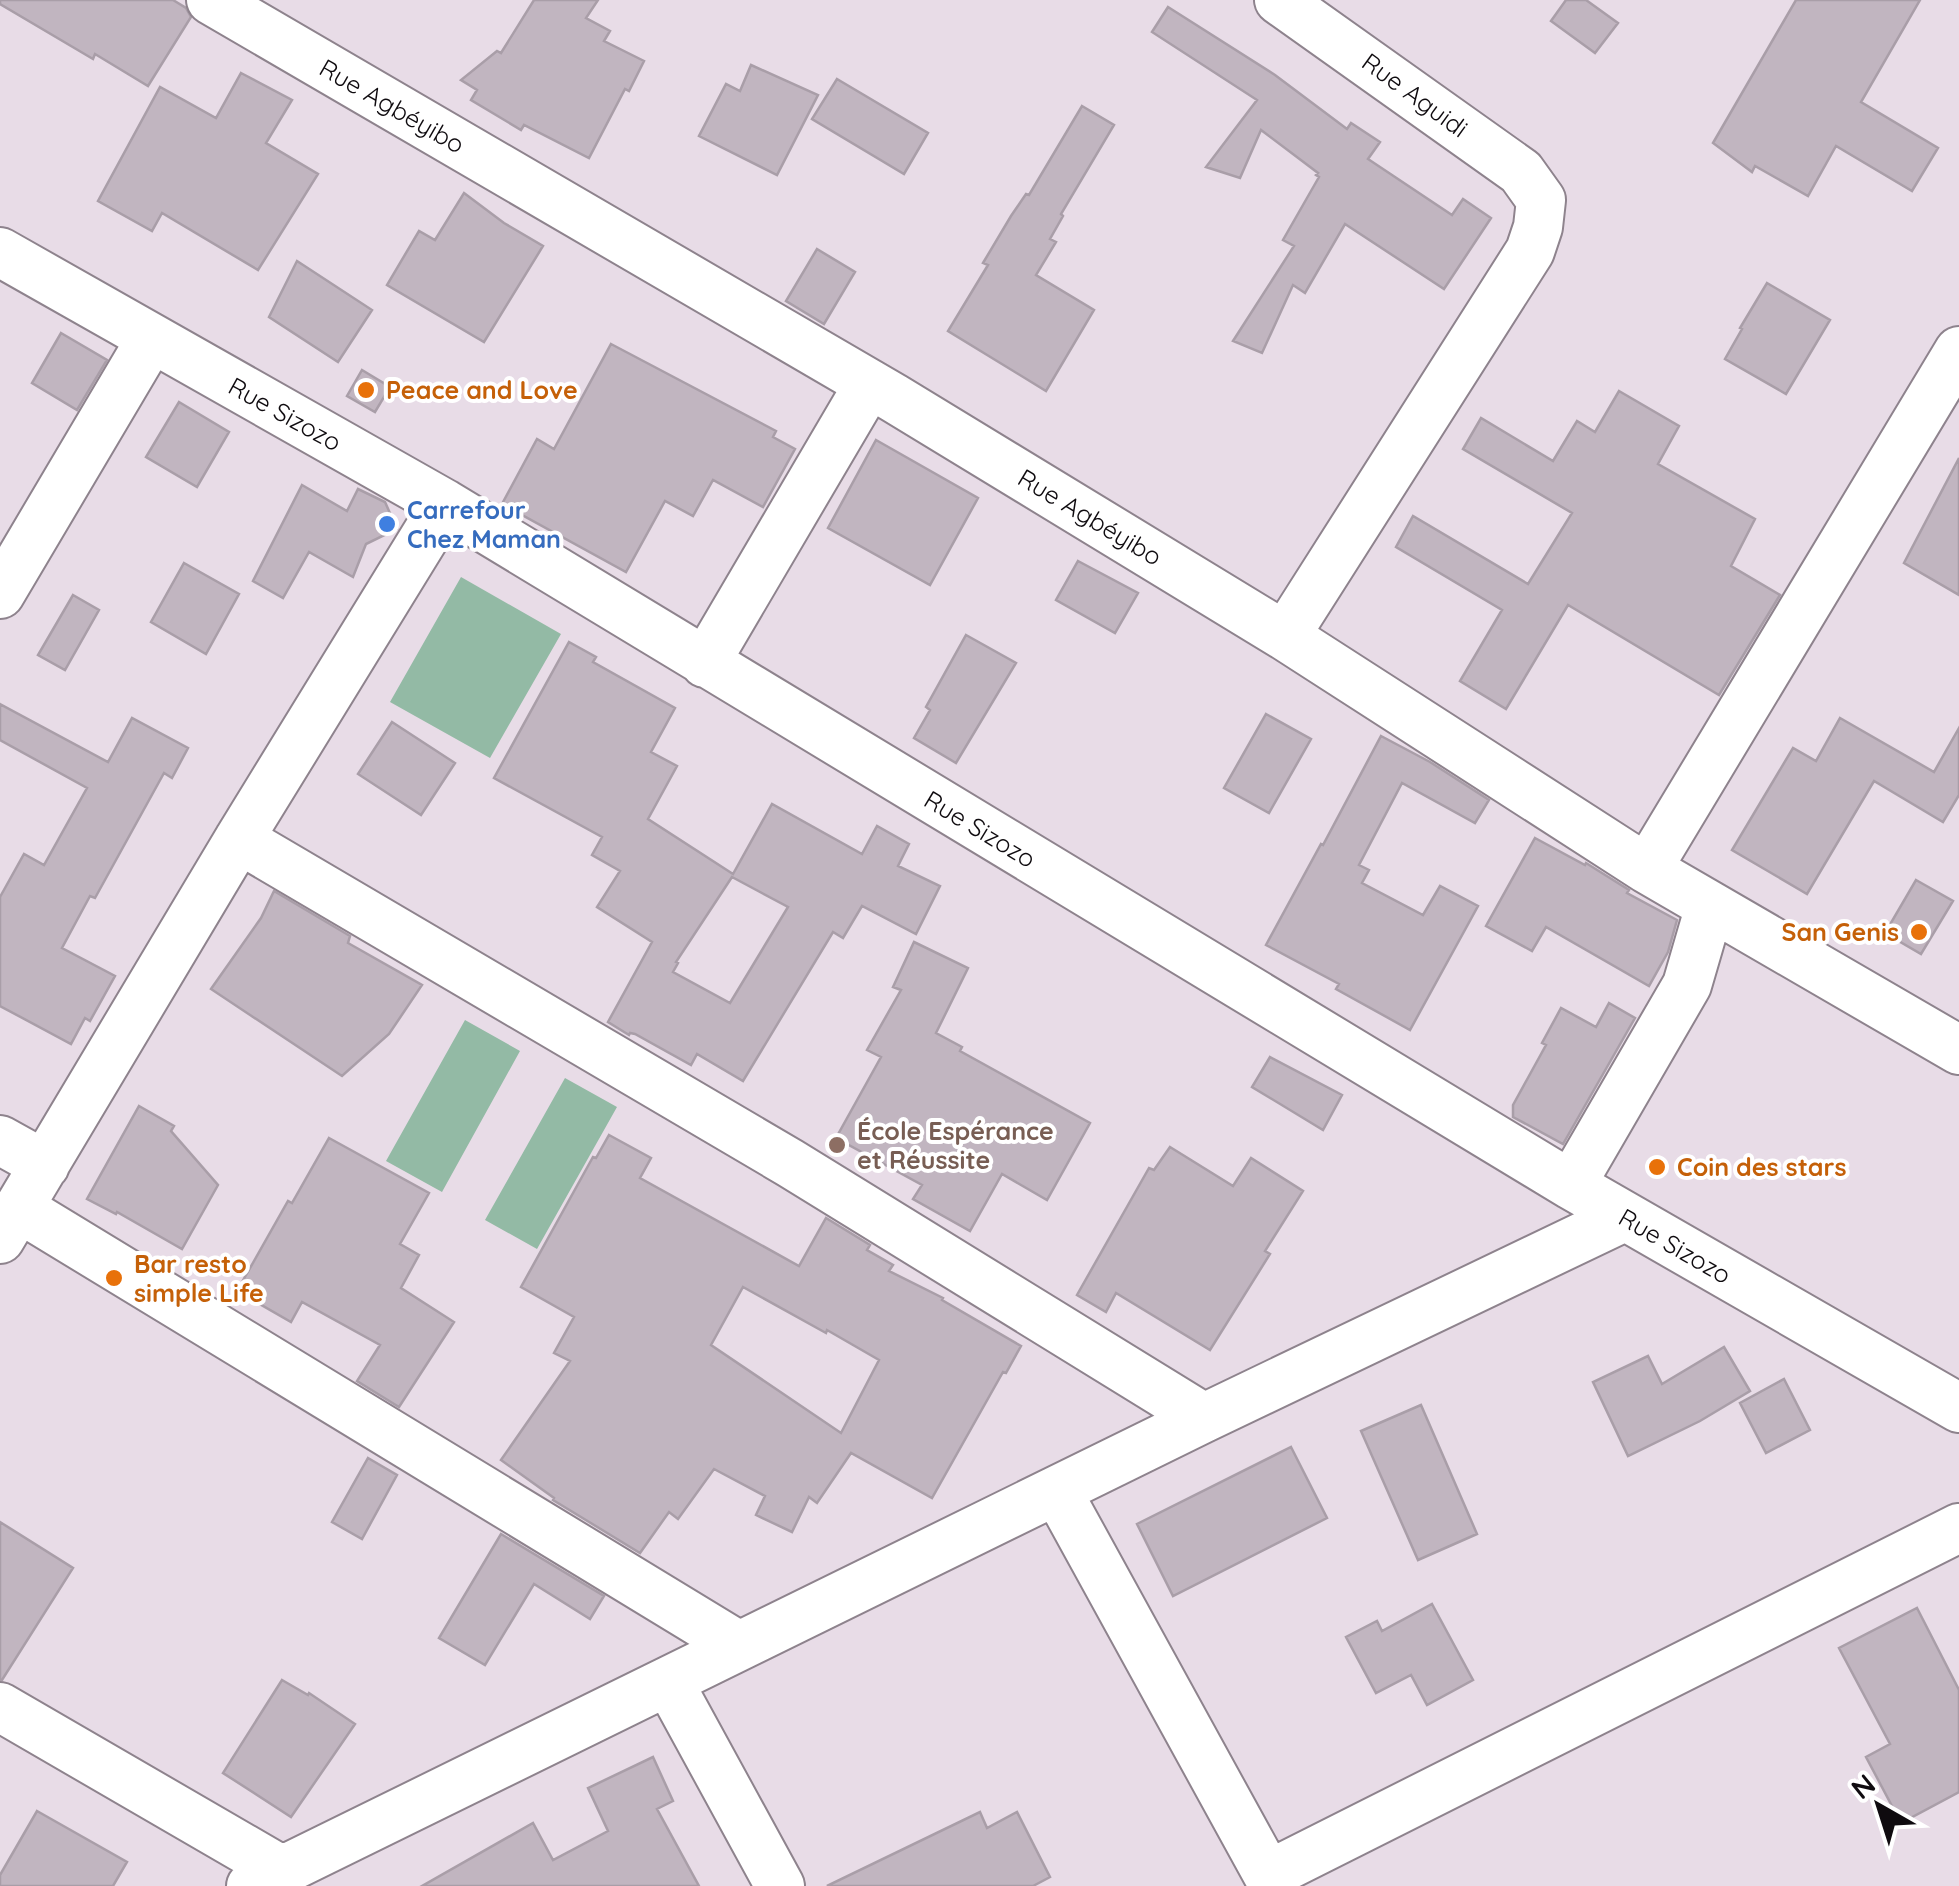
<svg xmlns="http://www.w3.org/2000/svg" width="1959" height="1886" font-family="Quicksand,sans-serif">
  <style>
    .green { fill: #93baa5 }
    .building { fill: #c1b5c0; stroke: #a99ea8; stroke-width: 2.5; fill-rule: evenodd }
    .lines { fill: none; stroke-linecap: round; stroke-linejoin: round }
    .street-casing { stroke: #8e838d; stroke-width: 52 }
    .street { stroke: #fff; stroke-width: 48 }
    .food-dot { fill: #e8710a; stroke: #fff; stroke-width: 4 }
    .shop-dot { fill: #3f7fe0; stroke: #fff; stroke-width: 4 }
    .education-dot { fill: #8d6e63; stroke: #fff; stroke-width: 4 }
    .labels { text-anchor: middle; stroke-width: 8; stroke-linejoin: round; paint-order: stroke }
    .street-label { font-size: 25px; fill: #0f0b0f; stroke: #fff }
    .food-label { font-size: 25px; font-weight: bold; fill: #c56008; stroke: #fff; text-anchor: start }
    .shop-label { font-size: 25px; font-weight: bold; fill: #366cbe; stroke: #fff; text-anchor: start }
    .education-label { font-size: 25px; font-weight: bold; fill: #785e54; stroke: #fff; text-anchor: start }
  </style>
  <rect width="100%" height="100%" fill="#e8dce7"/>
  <path class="green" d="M461,577L561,634L490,758L390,702Z
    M465,1020L520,1051L442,1192L386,1161Z
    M565,1078L617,1107L537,1249L485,1220Z"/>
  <path class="building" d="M0,0H173L186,8L191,17L148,86L95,54L93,59L0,4Z
    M534,0H598L586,18L610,31L604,41L644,61L629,91L625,89L589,158L524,125L521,130L471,100L477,90L461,80L497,51L501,53Z
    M1566,0H1586L1618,23L1595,53L1551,21Z
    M1796,0H1920L1861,102L1938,148L1912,191L1836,146L1808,196L1755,166L1752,172L1713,143Z
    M1168,7L1275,75L1347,129L1351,123L1380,142L1368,159L1452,215L1463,199L1491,218L1444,289L1345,224L1305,293L1293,285L1262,353L1233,341L1294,246L1283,240L1319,177L1316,175L1318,173L1261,130L1240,178L1206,167L1257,100L1152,32Z
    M751,65L818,95L777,175L699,136L726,84L740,91Z
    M241,73L292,100L266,143L318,174L258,270L162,213L152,231L98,201L160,87L216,118Z
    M837,79L928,133L904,174L812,119Z
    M1082,106L1114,125L1061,214L1063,216L1050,239L1056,242L1036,275L1094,310L1046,391L948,331L988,265L983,263L1011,216L1026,194L1029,195Z
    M464,193L504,223L543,246L484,342L387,285L419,231L435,240Z
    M817,249L855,272L824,324L786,301Z
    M297,261L372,310L338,362L269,317Z
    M1767,283L1830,320L1786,394L1725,359L1742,329L1740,328Z
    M61,333L107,360L77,410L32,383Z
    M611,344L776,431L773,437L795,449L763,507L713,480L693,516L665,501L626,572L502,504L537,439L554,449Z
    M362,370L390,387L375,412L347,396Z
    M1619,391L1679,426L1658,464L1755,519L1731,566L1780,595L1719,695L1568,605L1506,709L1460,681L1502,610L1396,547L1413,516L1528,584L1572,513L1463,449L1481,418L1553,461L1577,421L1595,432Z
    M179,402L229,432L197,487L146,457Z
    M876,440L978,498L930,585L828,528Z
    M1959,458V595L1904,563Z
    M302,485L347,511L358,489L385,502L397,529L366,544L353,577L309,552L283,598L253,581Z
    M1078,561L1138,593L1115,633L1056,600Z
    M184,563L239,594L206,654L151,622Z
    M73,595L99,610L65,670L38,655Z
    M966,635L1016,663L956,763L914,738L930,710L926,707Z
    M569,642L596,657L593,662L675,708L651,752L677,766L648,819L733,874L772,804L862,854L877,826L909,844L898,866L940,886L916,934L862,906L843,938L833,932L743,1081L697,1054L691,1065L635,1034L630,1033L629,1035L608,1022L652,942L597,907L620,871L592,855L602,837L494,778ZM732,877L788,907L730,1003L673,972L678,963L676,962Z
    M0,704L108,762L132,718L188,748L172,778L164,773L95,898L90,896L62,948L115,976L90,1021L85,1018L71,1044L0,1006V897L24,854L44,865L87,788L0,740Z
    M1266,714L1311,739L1269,813L1224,788Z
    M1840,718L1934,772L1959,728V795L1943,822L1874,781L1807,894L1732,850L1793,748L1816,761Z
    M392,722L455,763L421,815L358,774Z
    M1381,736L1430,762L1489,800L1475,823L1402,783L1359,865L1369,870L1362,883L1423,915L1440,886L1478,906L1410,1030L1336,989L1339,984L1266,945L1321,844L1323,845Z
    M1535,838L1585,865L1586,863L1629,890L1627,893L1677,920L1668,952L1649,986L1546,927L1532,951L1486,926Z
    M1916,880L1953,901L1921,954L1885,933Z
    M274,891L350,936L348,943L422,985L389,1034L342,1076L211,989L261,918Z
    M914,942L968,968L936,1033L962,1047L960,1051L1090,1123L1047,1200L1002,1174L970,1231L913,1199L922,1185L836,1138L881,1057L867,1050L901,990L893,987Z
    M1609,1003L1635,1018L1563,1144L1513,1117V1105L1546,1045L1542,1043L1561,1008L1596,1027Z
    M1270,1057L1342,1095L1323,1130L1252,1087Z
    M139,1106L174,1126L171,1131L218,1185L182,1249L117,1212L116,1214L87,1199Z
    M609,1135L651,1158L640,1178L799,1266L826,1218L870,1245L867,1250L893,1265L889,1271L943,1298L942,1300L1021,1346L1006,1373L1003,1372L932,1498L851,1453L817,1503L809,1497L792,1532L756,1515L765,1496L714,1469L678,1519L669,1512L640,1553L553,1500L554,1498L501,1460L570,1361L554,1353L574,1317L521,1287L593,1157L596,1158ZM743,1287L826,1333L827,1330L879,1360L841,1433L711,1345Z
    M329,1138L429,1193L400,1244L419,1255L401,1288L454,1322L399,1407L357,1381L380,1345L302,1302L291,1322L237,1291L288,1201L292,1203Z
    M1170,1147L1233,1186L1251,1158L1303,1191L1265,1251L1270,1254L1210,1350L1116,1293L1106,1312L1077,1295L1149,1168L1154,1170Z
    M1724,1347L1750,1391L1700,1421L1628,1456L1593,1382L1648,1356L1662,1384Z
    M1784,1379L1810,1430L1766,1453L1740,1403Z
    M1421,1405L1477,1534L1418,1560L1361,1431Z
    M1291,1447L1327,1518L1173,1596L1137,1524Z
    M368,1458L397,1475L362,1539L332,1522Z
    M0,1522L73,1568L2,1680H0Z
    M501,1534L604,1596L590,1619L534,1584L485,1665L439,1638Z
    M1432,1604L1473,1680L1427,1705L1411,1675L1376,1693L1346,1637L1377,1621L1382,1631Z
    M1917,1608L1959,1690V1792L1901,1823L1866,1757L1890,1744L1839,1648Z
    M282,1680L308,1695L309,1693L355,1724L291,1817L223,1773Z
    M653,1757L673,1801L657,1809L699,1886H422L533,1823L553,1860L608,1831L588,1788Z
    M37,1811L127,1862L113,1886H0V1875Z
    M980,1812L987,1828L1017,1812L1050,1877L1033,1886H827Z"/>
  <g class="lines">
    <defs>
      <path id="street" d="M211,0L894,398L1285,636L1647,869L1959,1050
        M1279,0L1521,172L1541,200L1538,227L1530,251L1285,636
        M0,252L445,504L1571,1185L1959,1408
        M0,594L151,339
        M705,663L869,384
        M239,839L790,1163L1204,1418
        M1647,869L1959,351
        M0,1140L45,1165
        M1571,1185L1687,985L1710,906
        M19,1208L739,1646
        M0,1239L239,839L445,504
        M1057,1491L1274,1886
        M668,1681L780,1886
        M0,1707L281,1870
        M1268,1875L1959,1528
        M251,1886L1204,1418L1624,1217"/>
    </defs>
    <use href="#street" class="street-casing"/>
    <use href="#street" class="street"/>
  </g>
  <g class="food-dot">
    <circle cx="366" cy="390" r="10"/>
    <circle cx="1919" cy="932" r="10"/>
    <circle cx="1657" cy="1167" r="10"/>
    <circle cx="114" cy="1278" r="10"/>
  </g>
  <circle class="shop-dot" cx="387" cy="524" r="10"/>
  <circle class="education-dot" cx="837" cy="1145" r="10"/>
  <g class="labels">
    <g class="street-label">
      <text transform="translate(1415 95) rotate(36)" y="9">Rue Aguidi</text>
      <text transform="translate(392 106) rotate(30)" y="9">Rue Agbéyibo</text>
      <text transform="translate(285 414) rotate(29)" y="9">Rue Sizozo</text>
      <text transform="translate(1090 517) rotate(31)" y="9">Rue Agbéyibo</text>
      <text transform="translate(980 829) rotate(31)" y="9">Rue Sizozo</text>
      <text transform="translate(1675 1246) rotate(30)" y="9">Rue Sizozo</text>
    </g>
    <g class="food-label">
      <text x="386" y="399">Peace and Love</text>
      <text x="1899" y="941" text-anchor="end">San Genis</text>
      <text x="1677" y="1176">Coin des stars</text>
      <text x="134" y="1273">Bar resto<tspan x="134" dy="29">simple Life</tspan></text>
    </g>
    <g class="shop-label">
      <text x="407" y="519">Carrefour<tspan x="407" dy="29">Chez Maman</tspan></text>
    </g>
    <g class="education-label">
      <text x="857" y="1140">École Espérance<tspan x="857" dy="29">et Réussite</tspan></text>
    </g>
  </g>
  <g transform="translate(1879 1806) rotate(321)" stroke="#ffffff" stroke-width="8" paint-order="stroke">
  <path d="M0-8L18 38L0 25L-18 38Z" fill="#0f0b0f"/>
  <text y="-15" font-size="28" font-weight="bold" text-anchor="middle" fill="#0f0b0f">N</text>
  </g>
</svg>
